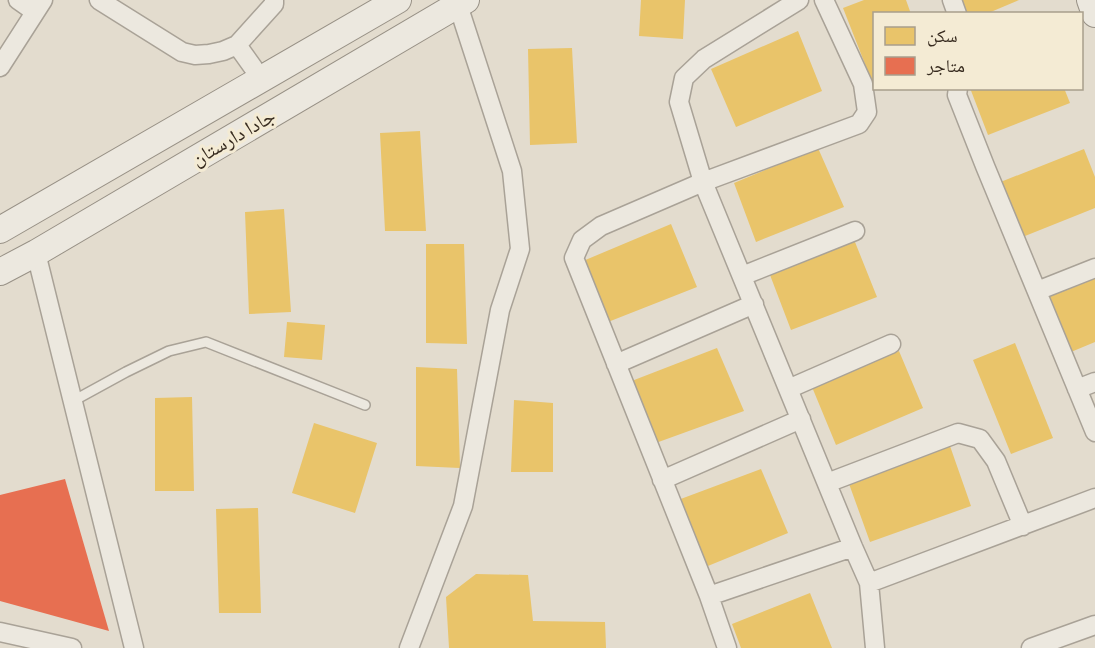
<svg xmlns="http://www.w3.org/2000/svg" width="1095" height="648" font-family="Literata,'Noto Naskh Arabic',serif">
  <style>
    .homes { fill: #e9c46a }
    .shops { fill: #e76f51 }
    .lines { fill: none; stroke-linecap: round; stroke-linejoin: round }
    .lane-casing { stroke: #a9a297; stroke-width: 12 }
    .street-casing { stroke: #a9a297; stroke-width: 21 }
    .secondary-casing { stroke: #989186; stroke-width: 28 }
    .lane { stroke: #ece8df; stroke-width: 9 }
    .street { stroke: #ece8df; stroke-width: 18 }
    .secondary { stroke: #ece8df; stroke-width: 26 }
    .labels { text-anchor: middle; stroke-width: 6; stroke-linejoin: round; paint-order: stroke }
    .street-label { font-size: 20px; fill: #372b1f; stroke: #f4ebd4 }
  </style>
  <rect width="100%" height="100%" fill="#e3dcce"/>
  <path class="homes" d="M641,0H685L683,39L639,36Z
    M864,0H906L911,14H874V87L843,8Z
    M958,0H1019L986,14H963Z
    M798,31L822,91L736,127L711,69Z
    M572,48L577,143L530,145L528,49Z
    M970,88H1064L1070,103L988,135Z
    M420,131L426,231H385L380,133Z
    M818,148L844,207L756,242L734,183Z
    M1084,149L1095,177V208L1020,238L998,183Z
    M284,209L291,312L249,314L245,212Z
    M671,224L697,287L608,322L583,261Z
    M853,237L877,297L791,330L770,275Z
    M426,244H464L467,344L426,343Z
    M1095,272V342L1071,352L1047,291Z
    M287,322L325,325L322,360L284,357Z
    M1015,343L1053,438L1011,454L973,360Z
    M717,348L744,411L653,444L629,382Z
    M899,351L923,408L836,445L812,387Z
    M416,367L457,369L460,468L416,466Z
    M192,397L194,491H155V398Z
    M514,400L553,403V472H511Z
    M314,423L377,443L355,513L292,493Z
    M950,446L971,506L870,542L848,481Z
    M761,469L788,533L703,568L678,500Z
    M258,508L261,613H219L216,509Z
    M476,574L528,575L533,621L605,622L606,648H449L446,597Z
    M810,593L832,648H741L732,624Z"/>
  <path class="shops" d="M65,479L109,631L0,601V495Z"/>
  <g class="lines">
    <defs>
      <path id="lane" d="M73,401L126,372L169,351L206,342L365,405"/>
      <path id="street" d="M18,0L35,12
        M99,0L182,52L195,55L209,54L223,51L237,45L274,4V0
        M799,0L704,59L684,78L679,102L703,182L853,547L869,583L1095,498
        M952,0L957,14
        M237,45L262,80
        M0,67L43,0
        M958,88L957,95L985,166L1095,432
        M36,253L134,648
        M742,276L855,231
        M1037,291L1095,268
        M616,364L754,304
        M788,389L891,344
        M1077,389L1095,382
        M662,480L801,419
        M827,483L958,433L980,439L996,461L1023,526
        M869,583L875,648
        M709,596L853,547
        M0,632L72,648
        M409,648L463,506L500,310L520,249L512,171L458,5
        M727,648L709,596L574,258L582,240L601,226L703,182L859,124L867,112L863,84L824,0
        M1031,648L1095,625"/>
      <path id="secondary" d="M1090,0L1095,14
        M0,230L398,0
        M0,272L36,253L466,0"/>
    </defs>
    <use href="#lane" class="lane-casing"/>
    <use href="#street" class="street-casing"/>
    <use href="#secondary" class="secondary-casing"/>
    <use href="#lane" class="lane"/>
    <use href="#street" class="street"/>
    <use href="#secondary" class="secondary"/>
  </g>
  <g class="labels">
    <g class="street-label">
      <text transform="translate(233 137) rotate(-30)" y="7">جادا دارستان</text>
    </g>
  </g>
  <rect x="873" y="12" width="210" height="78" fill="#f4ebd4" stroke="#a89e8c" stroke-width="1.5"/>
  <rect x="885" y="27" width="30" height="18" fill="#e9c46a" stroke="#a89e8c" stroke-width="1.5"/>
  <text x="927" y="42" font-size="18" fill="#372b1f">سكن</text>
  <rect x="885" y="57" width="30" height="18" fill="#e76f51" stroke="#a89e8c" stroke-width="1.5"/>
  <text x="927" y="72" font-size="18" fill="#372b1f">متاجر</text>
</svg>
